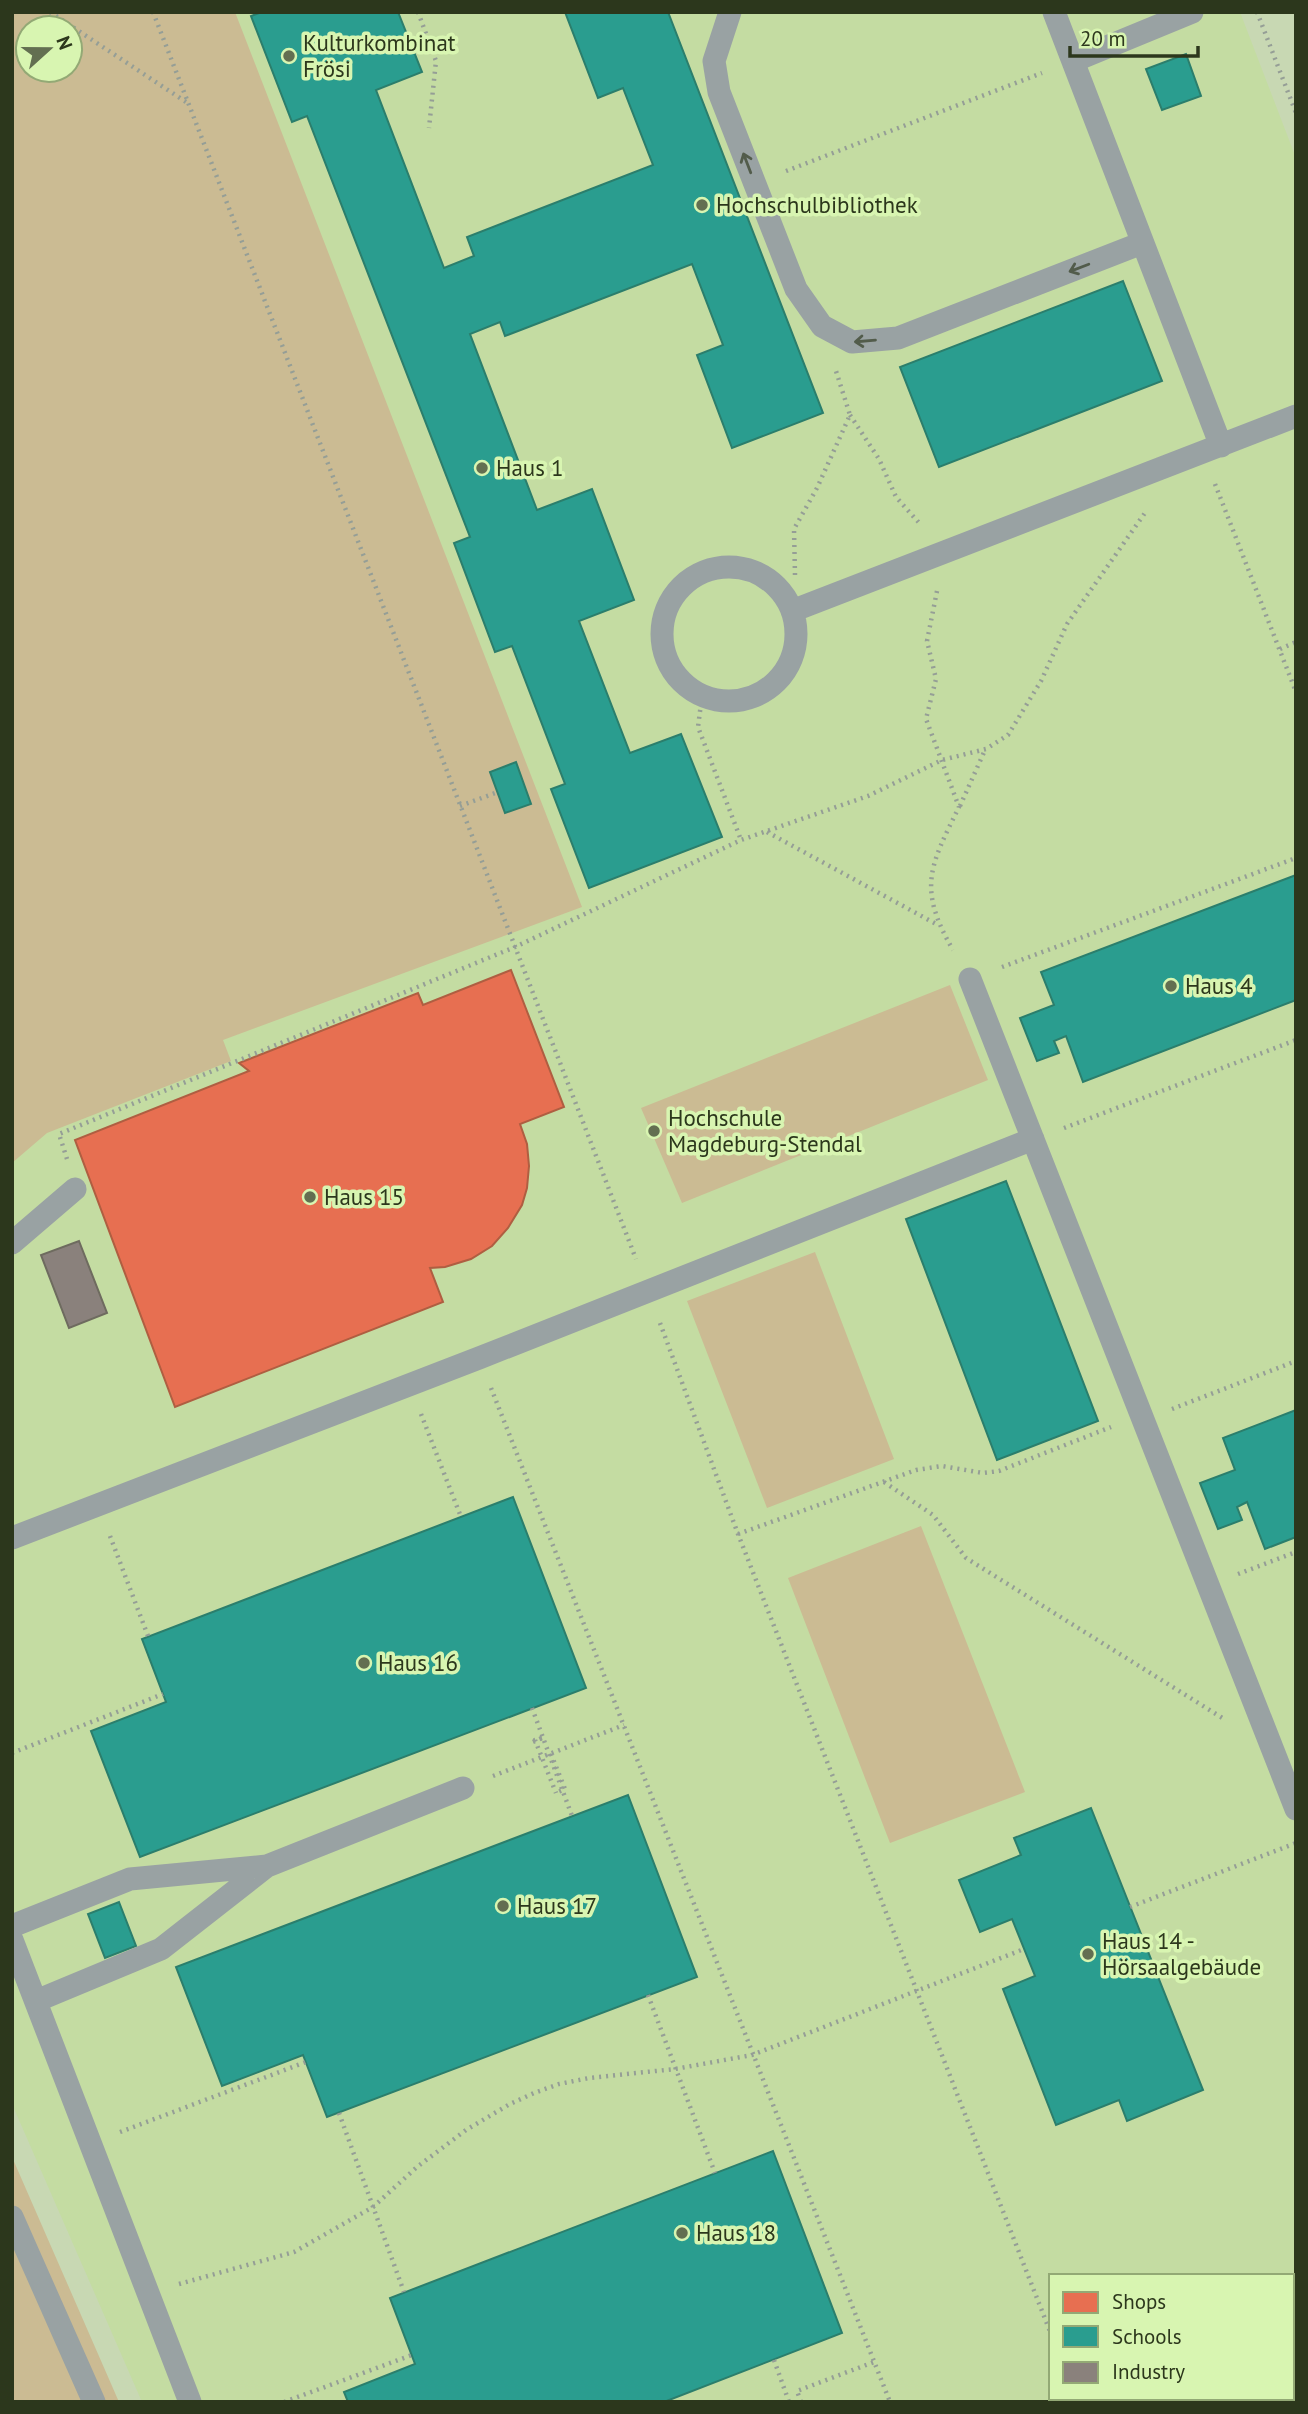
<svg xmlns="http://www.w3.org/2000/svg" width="1308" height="2414" font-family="'PT Sans',sans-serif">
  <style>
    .built { fill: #c4dca2; fill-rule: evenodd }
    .green { fill: #cbbb93; fill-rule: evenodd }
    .shops { fill: #e76f51; stroke: #af5e41; stroke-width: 2 }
    .schools { fill: #2a9d8f; stroke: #2b7e6c; stroke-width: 2 }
    .industry { fill: #8a817c; stroke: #6e6b5f; stroke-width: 2 }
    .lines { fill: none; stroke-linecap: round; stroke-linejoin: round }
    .path { stroke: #959e96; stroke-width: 4.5; stroke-dasharray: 2 5; stroke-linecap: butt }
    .service { stroke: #99a2a3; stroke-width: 23 }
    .path-bridge { stroke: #959e96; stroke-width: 4.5; stroke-dasharray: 2 5; stroke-linecap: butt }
    .oneway { stroke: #525c4b }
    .poi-dot { fill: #636f51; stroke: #d8f5b1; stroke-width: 2.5 }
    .labels { text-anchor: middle; stroke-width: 7; stroke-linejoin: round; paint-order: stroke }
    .poi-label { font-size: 23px; fill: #2c371c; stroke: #d8f5b1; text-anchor: start }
  </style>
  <rect width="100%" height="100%" fill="#c8d8b3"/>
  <path class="built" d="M12,12H1240L1296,158V2402H142L12,2104ZM28,28H70V70H28ZM1051,2276H1292V2398H1051Z"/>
  <path class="green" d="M12,12H235L582,907L223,1040L231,1061L47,1133L12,1163ZM28,28H70V70H28Z
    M950,985L988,1080L682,1203L641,1108Z
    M815,1252L894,1459L767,1508L687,1301Z
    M921,1526L1025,1792L890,1843L788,1578Z
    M12,2157L119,2402H12Z"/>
  <path class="shops" d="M511,970L564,1107L520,1124L527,1144L529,1166L527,1188L522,1205L508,1228L492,1246L471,1259L445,1267L430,1268L443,1302L175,1407L75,1140L249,1071L239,1063L418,993L423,1005Z"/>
  <path class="schools" d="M262,12H398L422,72L376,90L444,268L474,256L467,237L653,165L623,88L598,98L565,12H668L823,413L732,448L697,355L723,345L692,264L505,336L500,322L470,334L537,510L592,489L634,600L579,621L630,753L681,734L722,837L589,888L551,789L565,784L512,646L495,652L454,543L470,537L307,116L292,122L251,16Z
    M1186,54L1201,96L1162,110L1146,69Z
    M1123,281L1162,381L939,467L900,367Z
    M516,762L531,804L505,813L490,772Z
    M1296,875V1000L1083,1082L1066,1036L1054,1041L1059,1053L1037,1061L1020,1018L1054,1005L1041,972Z
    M1006,1181L1098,1421L997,1460L906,1219Z
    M1296,1410V1537L1265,1549L1247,1502L1237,1507L1242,1520L1218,1529L1200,1483L1235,1470L1223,1438Z
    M513,1497L586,1688L140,1857L91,1731L166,1702L142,1639Z
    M628,1795L697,1977L327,2117L303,2055L222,2086L176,1967Z
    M1091,1808L1203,2090L1127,2121L1119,2100L1056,2125L1003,1989L1035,1976L1012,1919L980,1932L959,1880L1021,1855L1014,1838Z
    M119,1902L136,1946L105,1958L88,1914Z
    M773,2151L842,2333L664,2402H348L344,2392L415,2364L390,2298Z"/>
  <path class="industry" d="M79,1241L107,1313L69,1328L41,1255Z"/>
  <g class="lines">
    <path class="path" d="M50,12L186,102
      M153,12L636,1259
      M418,12L436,61L429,128
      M1257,12L1296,113
      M786,171L1042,73
      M850,415L879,459L896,497L921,525
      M1215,484L1296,692
      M795,575L794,529L817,488L850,415L836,371
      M937,591L927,641L936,679L926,719L959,807C930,866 917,888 953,950
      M1280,649L1296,642
      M702,696L698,727L741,840
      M460,806L498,792
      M960,806L985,750
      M767,832L938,925
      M1002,967L1296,858
      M1064,1128L1296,1040
      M67,1159L59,1134L515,947L741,840L868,796L942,760L986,749L1008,735L1041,681L1067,624L1147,510
      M660,1323L738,1534L1051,2334
      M491,1388L890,2402
      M1172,1409L1296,1361
      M421,1414L461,1517
      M884,1482L933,1515L966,1558L1224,1719
      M738,1534L916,1470L942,1466L983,1473L999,1471L1111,1427
      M110,1536L148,1636
      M1238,1574L1296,1552
      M542,1738L535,1740L556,1793
      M12,1753L163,1694
      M551,1754L565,1789L556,1793
      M493,1776L624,1725
      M1130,1907L1296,1843
      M648,1995L715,2173
      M339,2113L404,2292
      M120,2132L306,2062
      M179,2284L294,2252L373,2207L417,2167L466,2130L510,2104L534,2093L559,2084L589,2078L675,2069L752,2055L1024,1949
      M774,2360L789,2402
      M1075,2398L1077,2402
      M284,2402L412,2355
      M801,2402L797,2391L874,2362"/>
    <path class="service" d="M730,12L714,61L719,92L796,289L822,326L852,342L898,338L1142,243
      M1054,12L1221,446
      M1073,61L1192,12
      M662 634a67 67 0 1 1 134 0a67 67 0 1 1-134 0Z
      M792,611L1296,416
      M970,979L1296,1809
      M12,1243L75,1189
      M12,1538L479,1358L1033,1139
      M12,1926L130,1879L267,1866
      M12,1940L190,2402
      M36,2001L161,1949L267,1866L463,1788
      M12,2217L94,2402"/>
    <path class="path-bridge" d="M532,1708L572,1816
      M533,1742L542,1738"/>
  </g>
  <defs><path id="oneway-shaft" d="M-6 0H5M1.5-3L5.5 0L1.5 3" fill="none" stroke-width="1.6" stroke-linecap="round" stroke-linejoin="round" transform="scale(1.75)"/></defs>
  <g class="oneway">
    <use href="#oneway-shaft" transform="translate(747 163) rotate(-111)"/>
    <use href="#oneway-shaft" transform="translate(1079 268) rotate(159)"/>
    <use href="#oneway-shaft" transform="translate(865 341) rotate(175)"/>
  </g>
  <g class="poi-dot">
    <circle cx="289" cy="56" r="7"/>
    <circle cx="702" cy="205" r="7"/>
    <circle cx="482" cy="468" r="7"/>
    <circle cx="1171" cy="986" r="7"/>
    <circle cx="654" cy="1131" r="7"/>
    <circle cx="310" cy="1197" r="7"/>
    <circle cx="364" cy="1663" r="7"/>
    <circle cx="503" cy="1906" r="7"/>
    <circle cx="1088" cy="1954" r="7"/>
    <circle cx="682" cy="2233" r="7"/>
  </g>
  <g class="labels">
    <g class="poi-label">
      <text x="303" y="51">Kulturkombinat<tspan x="303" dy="26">Frösi</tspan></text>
      <text x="716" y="213">Hochschulbibliothek</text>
      <text x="496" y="476">Haus 1</text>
      <text x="1185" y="994">Haus 4</text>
      <text x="668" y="1126">Hochschule<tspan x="668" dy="26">Magdeburg-Stendal</tspan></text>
      <text x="324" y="1205">Haus 15</text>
      <text x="378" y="1671">Haus 16</text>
      <text x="517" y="1914">Haus 17</text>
      <text x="1102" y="1949">Haus 14 -<tspan x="1102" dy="26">Hörsaalgebäude</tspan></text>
      <text x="696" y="2241">Haus 18</text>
    </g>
  </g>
  <rect width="1308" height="2414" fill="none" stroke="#2c371c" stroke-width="28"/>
  <rect x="1049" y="2274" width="245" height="126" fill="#d8f5b1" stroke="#93a975" stroke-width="2"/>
  <rect x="1063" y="2292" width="35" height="21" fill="#e76f51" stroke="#93a975" stroke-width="2"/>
  <text x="1112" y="2309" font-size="21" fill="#2c371c">Shops</text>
  <rect x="1063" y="2326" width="35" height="21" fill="#2a9d8f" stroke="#93a975" stroke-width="2"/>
  <text x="1112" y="2344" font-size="21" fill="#2c371c">Schools</text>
  <rect x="1063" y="2362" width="35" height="21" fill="#8a817c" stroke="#93a975" stroke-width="2"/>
  <text x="1112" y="2379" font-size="21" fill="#2c371c">Industry</text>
  <g transform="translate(49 49) rotate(69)"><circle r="33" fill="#d8f5b1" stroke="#93a975" stroke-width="2"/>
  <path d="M0-5L12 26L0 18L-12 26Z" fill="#636f51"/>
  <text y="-10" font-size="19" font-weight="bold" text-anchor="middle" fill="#2c371c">N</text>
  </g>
  <path d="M1070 46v10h128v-10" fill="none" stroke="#2c371c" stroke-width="3.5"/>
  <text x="1080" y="46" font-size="21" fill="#2c371c" stroke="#d8f5b1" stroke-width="5" paint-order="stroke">20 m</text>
</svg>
